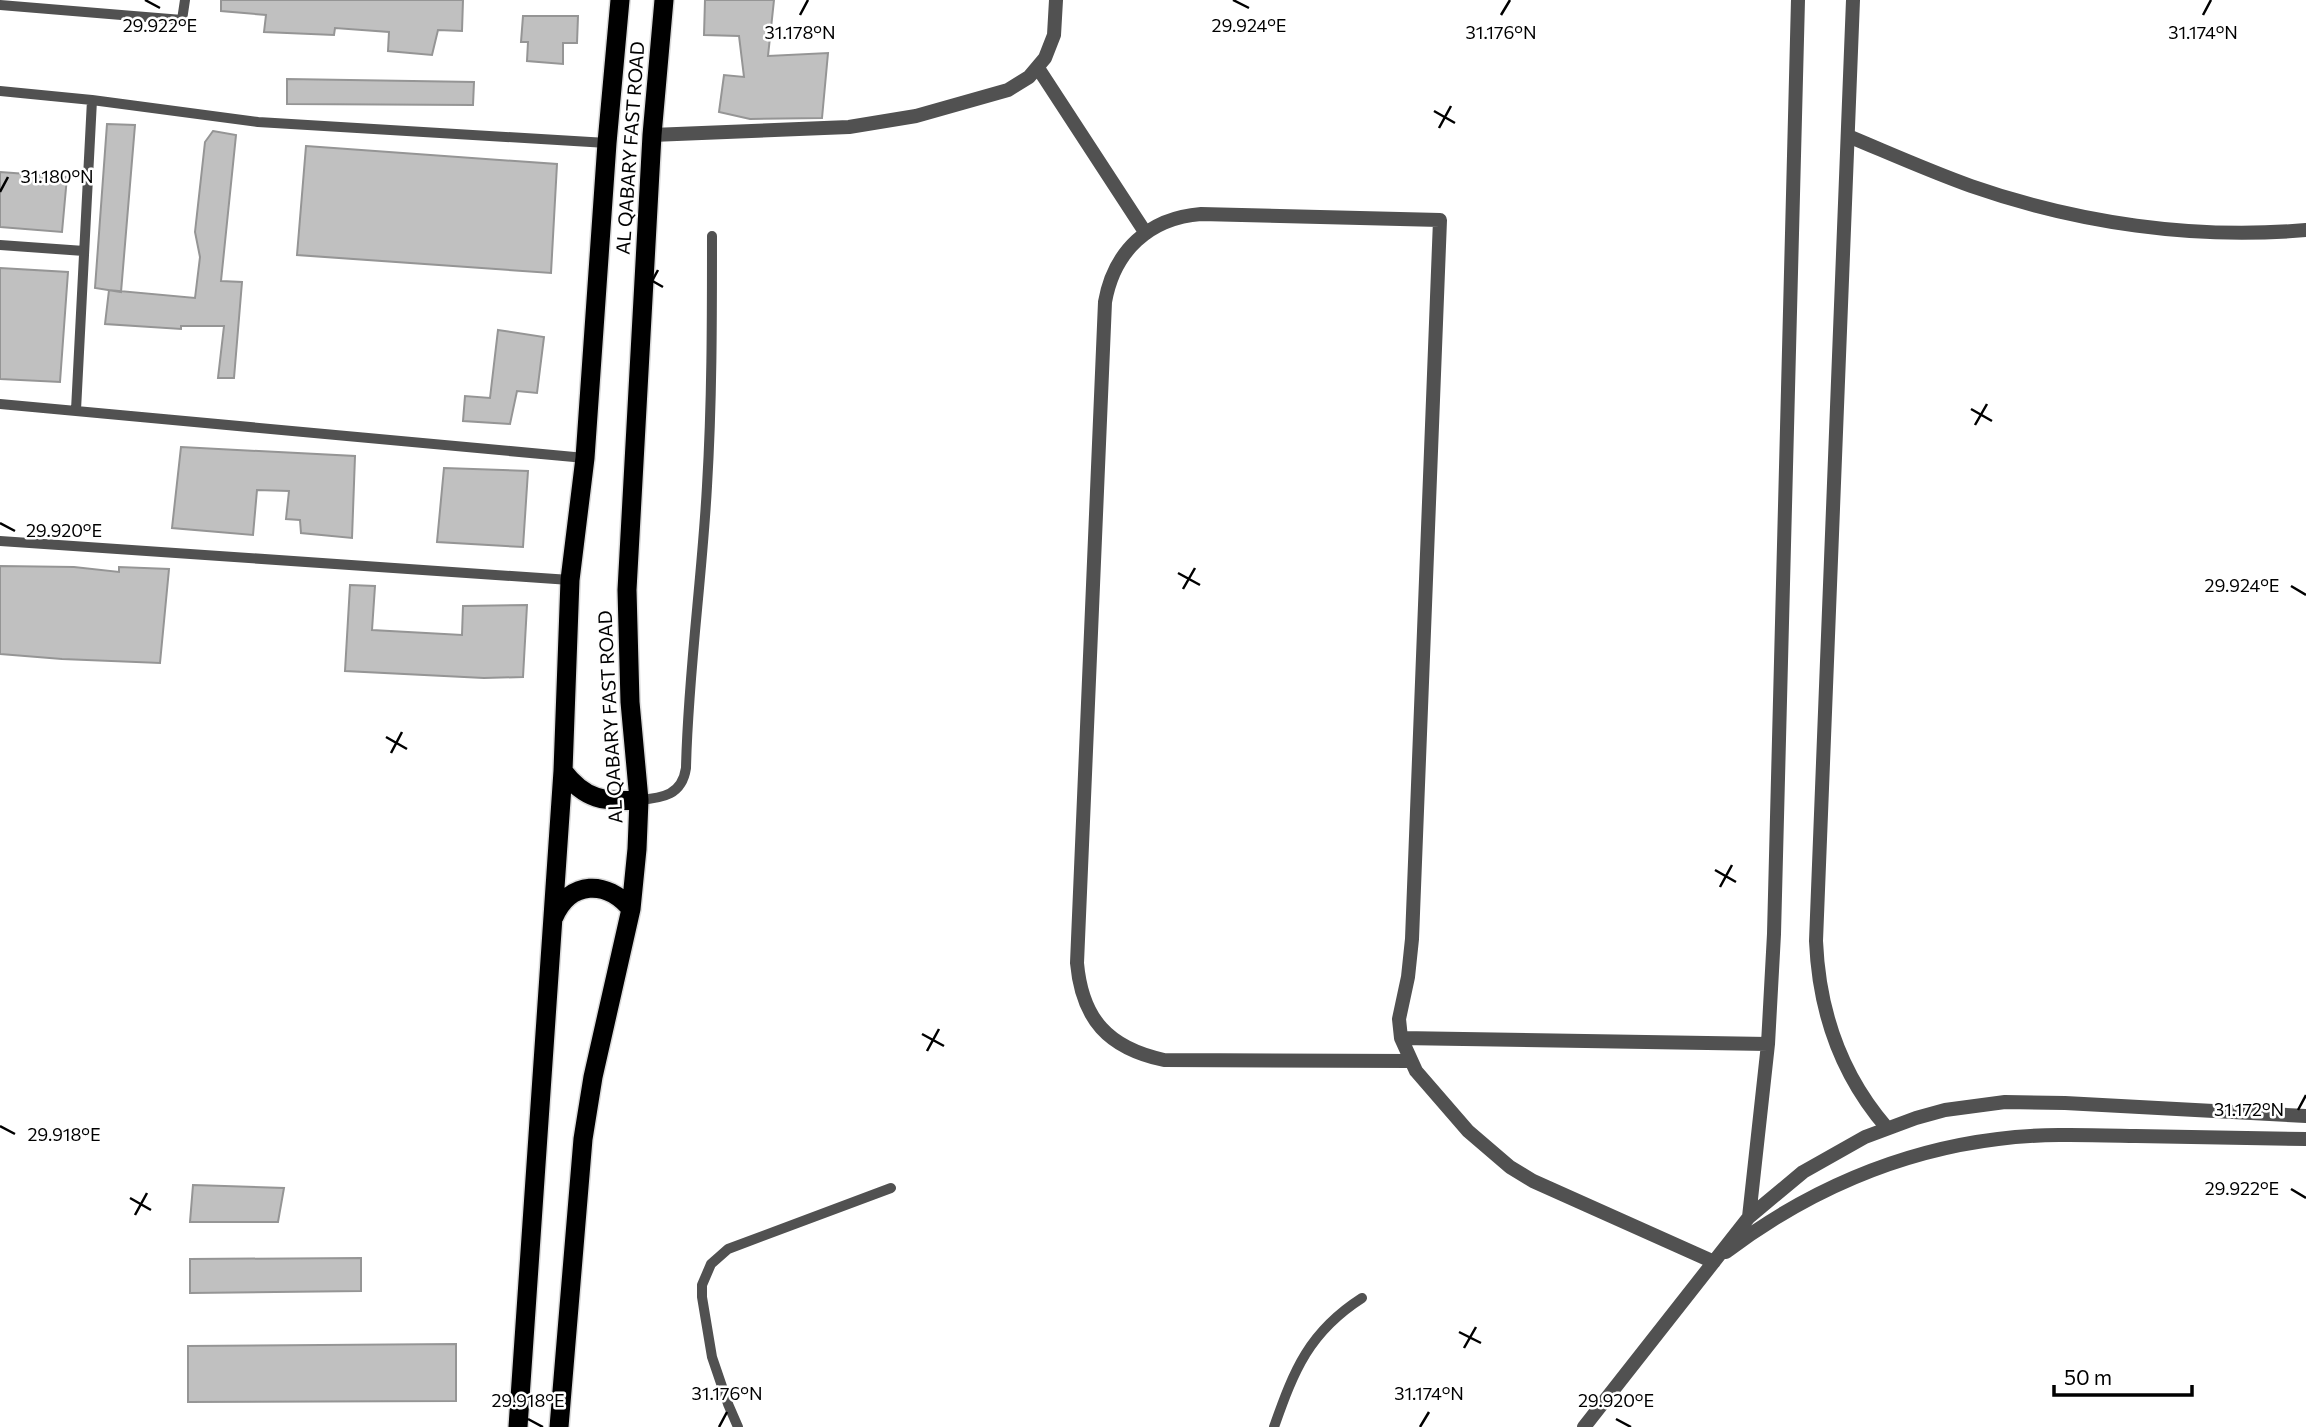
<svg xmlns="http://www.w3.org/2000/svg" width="2306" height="1427" font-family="Commissioner,sans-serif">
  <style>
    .building { fill: #c0c0c0; stroke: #959595; stroke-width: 2 }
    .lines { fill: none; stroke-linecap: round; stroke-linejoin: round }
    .trunk-casing { stroke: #dbdbdb; stroke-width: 22 }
    .service { stroke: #515151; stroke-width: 10 }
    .minor { stroke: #515151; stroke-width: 14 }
    .trunk { stroke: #000; stroke-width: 19 }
    .ticks { fill: none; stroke: #000; stroke-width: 2.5 }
    .labels { text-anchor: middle; stroke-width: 5; stroke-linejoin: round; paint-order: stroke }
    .street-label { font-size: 19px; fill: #000; stroke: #fff }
    .ticks-label { font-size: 18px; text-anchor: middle; fill: #000; stroke: #fff; stroke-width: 5; stroke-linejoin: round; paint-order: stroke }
  </style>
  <rect width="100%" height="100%" fill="#fff"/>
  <path class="building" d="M221,0H463L462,31L438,30L432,55L388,51L389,32L335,28L334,35L264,32L266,15L221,11Z
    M705,0H774L768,56L828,53L822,118L750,119L719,112L724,75L744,77L739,36L704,35Z
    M523,16H578L577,43H563V64L527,61L528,42H521Z
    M287,79L474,82L473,105L287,104Z
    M107,124L135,125L121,292L95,288Z
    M213,131L236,135L221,281L242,282L234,378H218L224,326H181V329L105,324L109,290L195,298L200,257L195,232L205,142Z
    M306,146L557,164L551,273L297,255Z
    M0,172L67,177L62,232L0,227Z
    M0,268L68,272L60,382L0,379Z
    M498,330L544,337L537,393L517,391L510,424L463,421L465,396L490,398Z
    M181,447L355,456L352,538L301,533L300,520L286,519L289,491L257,490L253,535L172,528Z
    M444,468L528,471L523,547L437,542Z
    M0,566L74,567L119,572V567L169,569L160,663L62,659L0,654Z
    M350,585L375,586L372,630L462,635L463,606L527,605L523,677L484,678L345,671Z
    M193,1185L284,1188L278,1222H190Z
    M361,1258V1291L190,1293V1259Z
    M456,1344V1401L188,1402V1346Z"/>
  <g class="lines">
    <defs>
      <path id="trunk" d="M563,771C585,800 604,802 639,800
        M554,917C570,880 607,880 631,909
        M518,1427L563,771L570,580L585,458L607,143L620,0
        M559,1427L583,1139L593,1077L631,909L637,849L639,800L630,702L627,590L652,135L664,0"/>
    </defs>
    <use href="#trunk" class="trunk-casing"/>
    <path class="service" d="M0,5L182,20L185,0
      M0,91L92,100L258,122L607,143
      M0,245L84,251
      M0,404L585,458
      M76,410L92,100
      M0,541L570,580
      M639,800C663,798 682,795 686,768C688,674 702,580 707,486C712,403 712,319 712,236
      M738,1427L728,1404L712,1357L702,1297V1285L711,1264L728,1249L891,1188
      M1274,1427C1294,1370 1309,1332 1362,1298"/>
    <path class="minor" d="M1853,0L1816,941C1819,1012 1840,1074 1887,1128
      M1038,68L1145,232
      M652,135L849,127L916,116L1008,90L1029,77L1045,58L1054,35L1056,0
      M1848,136C1889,153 1929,171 1971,186C2077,223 2194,240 2306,230
      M1401,1038L1768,1044
      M1409,1061L1164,1060C1108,1048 1082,1019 1077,963L1105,302C1114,251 1149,218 1201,214L1440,220L1412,939L1408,977L1399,1019L1401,1038L1416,1071L1468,1131L1510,1167L1533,1181L1714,1262
      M1749,1217L1768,1044L1774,934L1798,0
      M1726,1252C1805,1192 1898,1151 1998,1139C2043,1133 2090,1135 2136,1136C2192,1137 2249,1138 2306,1139
      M1584,1427L1749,1217L1803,1172L1865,1137L1916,1118L1945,1110L2005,1102L2065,1103L2306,1116"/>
    <use href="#trunk" class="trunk"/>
  </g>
  <path class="ticks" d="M145,0L160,8M1233,0L1249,8M800,15L808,0M1501,15L1510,0M2203,15L2211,0M1434,111L1455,123M1439,128L1451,106M0,192L8,177M642,275L663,287M646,292L658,270M1971,409L1992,421M1975,425L1987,404M0,523L15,531M1178,573L1200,585M2291,586L2306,595M1183,589L1195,568M386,737L407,749M391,753L402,732M1715,870L1736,882M1720,887L1732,865M922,1034L944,1046M927,1051L939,1029M2298,1110L2306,1095M0,1126L15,1134M2291,1189L2306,1198M130,1198L151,1210M135,1215L147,1193M1459,1332L1481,1343M1464,1348L1476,1327M528,1419L543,1427M1616,1419L1631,1427M719,1427L727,1412M1420,1427L1429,1412"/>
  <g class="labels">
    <g class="street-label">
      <text transform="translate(630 148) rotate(-86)" y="7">AL QABARY FAST ROAD</text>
      <text transform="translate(610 717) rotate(-93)" y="7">AL QABARY FAST ROAD</text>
    </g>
  </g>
  <g class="ticks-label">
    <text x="160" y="32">29.922°E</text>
    <text x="1249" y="32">29.924°E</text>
    <text x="800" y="39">31.178°N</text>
    <text x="1501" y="39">31.176°N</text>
    <text x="2203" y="39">31.174°N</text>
    <text x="57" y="183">31.180°N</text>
    <text x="64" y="537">29.920°E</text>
    <text x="2242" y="592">29.924°E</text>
    <text x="2249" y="1116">31.172°N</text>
    <text x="64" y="1141">29.918°E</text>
    <text x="2242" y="1195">29.922°E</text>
    <text x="727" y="1400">31.176°N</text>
    <text x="1429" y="1400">31.174°N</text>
    <text x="528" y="1407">29.918°E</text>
    <text x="1616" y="1407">29.920°E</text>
  </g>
  <path d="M2054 1385v10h138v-10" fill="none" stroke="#000000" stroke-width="3.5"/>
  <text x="2064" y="1385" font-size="21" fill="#000000" stroke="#ffffff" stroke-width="5" paint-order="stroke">50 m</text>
</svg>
